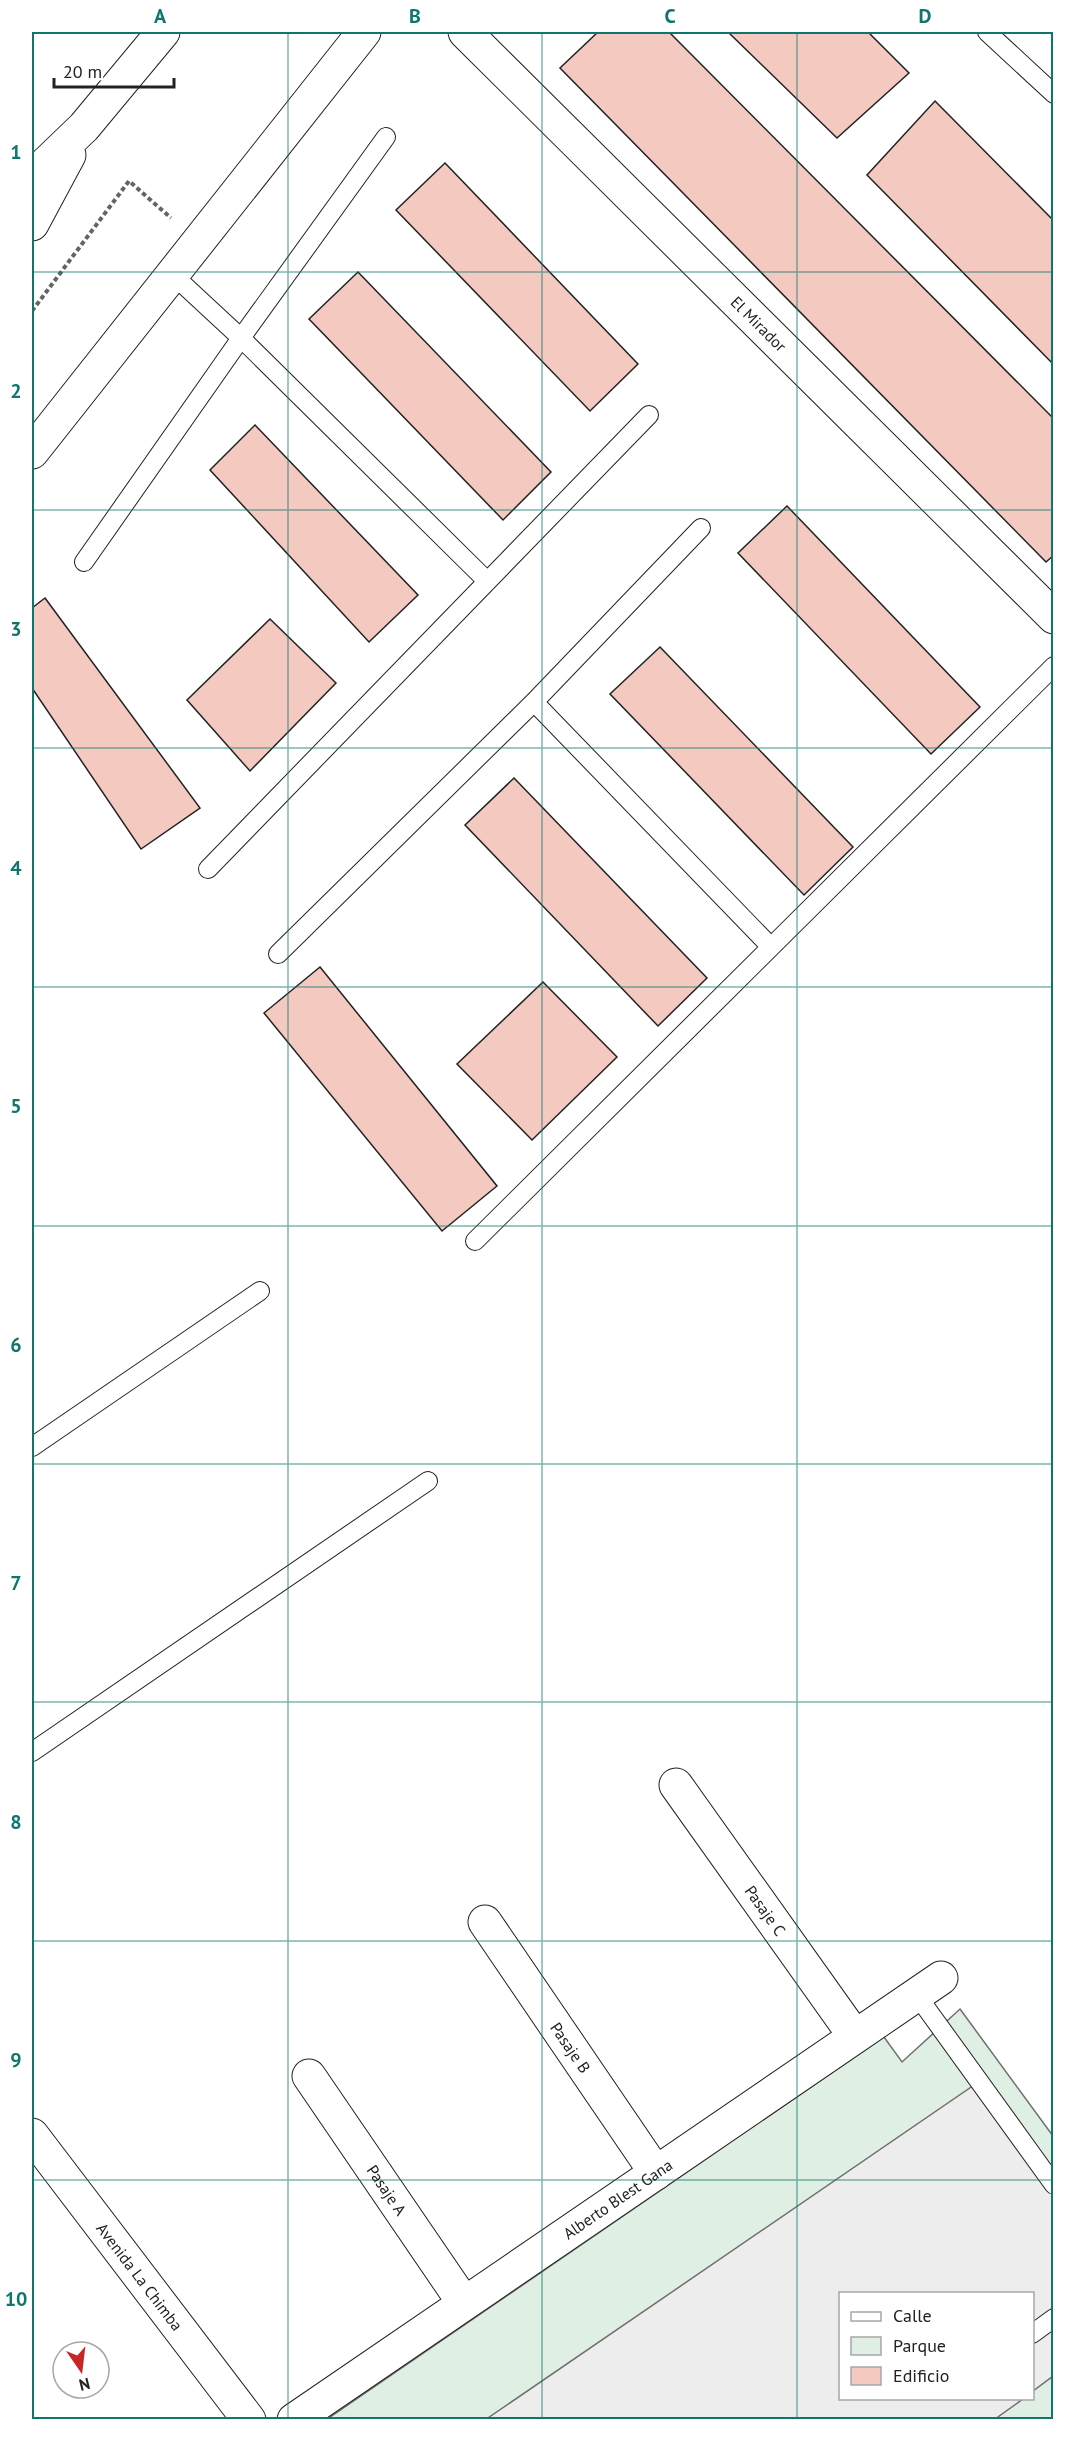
<svg xmlns="http://www.w3.org/2000/svg" width="1085" height="2451" font-family="'PT Sans',sans-serif">
  <style>
    .green { fill: #e0efe3; stroke: #6f6f6f; stroke-width: 1.5; fill-rule: evenodd }
    .parking { fill: #ededed; stroke: #6f6f6f; stroke-width: 1.5 }
    .building { fill: #f3c9c0; stroke: #222; stroke-width: 1.5 }
    .lines { fill: none; stroke-linecap: round; stroke-linejoin: round }
    .service-casing { stroke: #222; stroke-width: 20 }
    .minor-casing { stroke: #222; stroke-width: 35 }
    .tertiary-casing { stroke: #222; stroke-width: 35 }
    .trunk-casing { stroke: #222; stroke-width: 35 }
    .path { stroke: #646464; stroke-width: 4; stroke-dasharray: 4.5 3; stroke-linecap: butt }
    .service { stroke: #fff; stroke-width: 18 }
    .minor { stroke: #fff; stroke-width: 33 }
    .tertiary { stroke: #fff; stroke-width: 33 }
    .trunk { stroke: #fff; stroke-width: 33 }
    .grid { fill: none; stroke: #0f766e; stroke-width: 1.5; stroke-opacity: 0.55 }
    .labels { text-anchor: middle; stroke-width: 4.5; stroke-linejoin: round; paint-order: stroke }
    .street-label { font-size: 16px; fill: #222; stroke: #fff }
    .neatline { fill: none; stroke: #0f766e; stroke-width: 2 }
    .grid-label { font-size: 20px; text-anchor: middle; font-weight: bold; fill: #0f766e }
  </style>
  <rect width="100%" height="100%" fill="#fff"/>
  <path class="green" d="M960,2009L1053,2136V2419L326,2420L884,2037L902,2062ZM840,2294H1032V2398H840Z"/>
  <path class="parking" d="M980,2081L1053,2184V2376L1033,2391L1032,2294H840V2398L1023,2399L995,2419L485,2420Z"/>
  <path class="building" d="M598,32H669L1054,419V555L1046,562L560,68Z
    M728,32H868L909,73L837,138Z
    M935,101L1054,221V365L867,175Z
    M445,163L638,364L590,411L396,210Z
    M358,272L551,472L503,520L309,319Z
    M255,425L418,595L369,642L210,470Z
    M787,506L980,707L931,754L738,553Z
    M45,598L200,808L141,849L32,688V608Z
    M270,619L336,683L250,771L187,700Z
    M660,647L853,847L804,895L610,694Z
    M514,778L707,978L658,1026L465,825Z
    M320,967L497,1186L442,1231L264,1013Z
    M543,982L617,1057L532,1140L457,1064Z"/>
  <g class="lines">
    <defs>
      <path id="service" d="M987,32L1054,94
        M172,274L241,338L486,580
        M84,562L241,338L386,137
        M534,702L771,947
        M208,869L649,415
        M278,954L534,702L701,528
        M475,1241L1054,666
        M32,1447L260,1291
        M32,1752L428,1481
        M916,1994L1054,2185
        M1032,2334L1054,2318"/>
      <g id="minor">
        <path id="s1" d="M465,32L1054,617"/>
        <path d="M32,452L364,32"/>
        <path id="s2" d="M676,1785L854,2035"/>
        <path id="s3" d="M485,1922L656,2173"/>
        <path id="s4" d="M309,2076L464,2303"/>
        <path id="s5" d="M294,2420L941,1978"/>
      </g>
      <g id="tertiary">
        <path id="s6" d="M32,2135L249,2420"/>
      </g>
      <path id="trunk" d="M32,177L84,127L163,32
        M32,224L69,155"/>
    </defs>
    <use href="#service" class="service-casing"/>
    <use href="#minor" class="minor-casing"/>
    <use href="#tertiary" class="tertiary-casing"/>
    <use href="#trunk" class="trunk-casing"/>
    <path class="path" d="M32,311L129,181L171,218"/>
    <use href="#service" class="service"/>
    <use href="#minor" class="minor"/>
    <use href="#tertiary" class="tertiary"/>
    <use href="#trunk" class="trunk"/>
  </g>
  <path class="grid" d="M288,32V2420M542,32V2420M797,32V2420M32,272H1054M32,510H1054M32,748H1054M32,987H1054M32,1226H1054M32,1464H1054M32,1702H1054M32,1941H1054M32,2180H1054"/>
  <g class="labels">
    <g class="street-label">
      <text dy="6" stroke="none"><textPath href="#s1" startOffset="414">El Mirador</textPath></text>
      <text dy="6" stroke="none"><textPath href="#s2" startOffset="154">Pasaje C</textPath></text>
      <text dy="6" stroke="none"><textPath href="#s3" startOffset="152">Pasaje B</textPath></text>
      <text dy="6" stroke="none"><textPath href="#s4" startOffset="138">Pasaje A</textPath></text>
      <text dy="6" stroke="none"><textPath href="#s5" startOffset="392">Alberto Blest Gana</textPath></text>
      <text dy="6" stroke="none"><textPath href="#s6" startOffset="178">Avenida La Chimba</textPath></text>
    </g>
  </g>
  <rect width="1085" height="2451" fill="none" stroke="#ffffff" stroke-width="66"/>
  <rect x="839" y="2292" width="195" height="108" fill="#ffffff" stroke="#a7a7a7" stroke-width="1.5"/>
  <rect x="851" y="2312" width="30" height="9" fill="#ffffff" stroke="#a7a7a7" stroke-width="1.5"/>
  <text x="893" y="2322" font-size="18" fill="#222222">Calle</text>
  <rect x="851" y="2337" width="30" height="18" fill="#e0efe3" stroke="#a7a7a7" stroke-width="1.5"/>
  <text x="893" y="2352" font-size="18" fill="#222222">Parque</text>
  <rect x="851" y="2367" width="30" height="18" fill="#f3c9c0" stroke="#a7a7a7" stroke-width="1.5"/>
  <text x="893" y="2382" font-size="18" fill="#222222">Edificio</text>
  <g transform="translate(81 2370) rotate(166)"><circle r="28" fill="#ffffff" stroke="#a7a7a7" stroke-width="1.5"/>
  <path d="M0-4.5L10 22L0 15L-10 22Z" fill="#c62828"/>
  <text y="-9" font-size="16" font-weight="bold" text-anchor="middle" fill="#222222">N</text>
  </g>
  <path d="M54 78v9h120v-9" fill="none" stroke="#222222" stroke-width="3"/>
  <text x="63" y="78" font-size="18" fill="#222222" stroke="#ffffff" stroke-width="4.5" paint-order="stroke">20 m</text>
  <rect x="33" y="33" width="1019" height="2385" class="neatline"/>
  <g class="grid-label">
    <text x="160" y="23">A</text>
    <text x="415" y="23">B</text>
    <text x="670" y="23">C</text>
    <text x="925" y="23">D</text>
    <text x="16" y="159">1</text>
    <text x="16" y="398">2</text>
    <text x="16" y="636">3</text>
    <text x="16" y="875">4</text>
    <text x="16" y="1113">5</text>
    <text x="16" y="1352">6</text>
    <text x="16" y="1590">7</text>
    <text x="16" y="1829">8</text>
    <text x="16" y="2067">9</text>
    <text x="16" y="2306">10</text>
  </g>
</svg>
